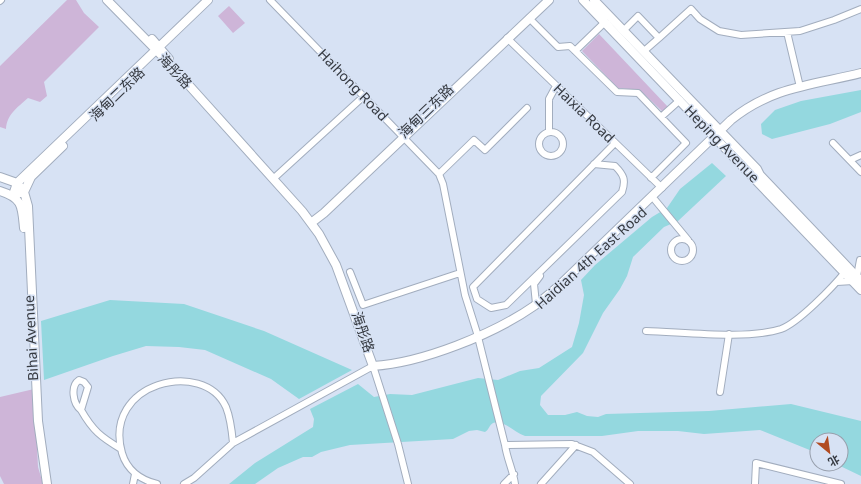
<svg xmlns="http://www.w3.org/2000/svg" width="861" height="484" font-family="'Noto Sans','Noto Sans SC',sans-serif">
  <style>
    .green { fill: #ceb5d8 }
    .water { fill: #94d8df }
    .lines { fill: none; stroke-linecap: round; stroke-linejoin: round }
    .minor-casing { stroke: #a2adbe; stroke-width: 8 }
    .major-casing { stroke: #a2adbe; stroke-width: 10 }
    .minor { stroke: #fff; stroke-width: 6 }
    .major { stroke: #fff; stroke-width: 8 }
    .labels { text-anchor: middle; stroke-width: 3; stroke-linejoin: round; paint-order: stroke }
    .street-label { font-size: 14px; fill: #363a41; stroke: #d7e2f4 }
  </style>
  <rect width="100%" height="100%" fill="#d7e2f4"/>
  <path class="green" d="M67,0H76L84,13L99,27L44,82L47,96L40,102L28,98C17,108 7,114 6,129L0,127V66Z
    M229,6L245,23L233,33L218,16Z
    M599,34L668,107L663,112L640,90L618,88L582,51Z
    M34,389L38,467L43,484H4L0,476V397Z"/>
  <path class="water" d="M861,90V112L830,124L772,139L762,134L761,124L775,110L801,101Z
    M712,163L726,176L678,221L664,227L633,257L627,276L620,289L603,313L583,353L541,396L540,405L548,415H565L577,412L587,416L598,417L606,414L709,411L791,404L861,421V476L836,464H841V440H817V453L760,430L704,434L678,431H638L602,436H525C513,432 505,420 493,423C489,425 489,430 485,432L477,430L469,431L453,439L350,445L321,452L312,457H303L278,468L255,484H229L255,463L313,427L314,419L310,409L358,384L374,397L390,394L412,395L478,378L498,380L520,371L539,368L572,347L579,323L584,295L581,280L595,265L652,217L667,208L680,189Z
    M110,300L184,304L264,331L352,370L299,399L271,379L205,350L179,347L146,346L113,356L44,380L41,321Z"/>
  <g class="lines">
    <defs>
      <path id="minor" d="M270,0L439,174L443,184L465,295L477,333L505,445L572,444L593,452L630,484
        M0,1L1,0
        M529,18L558,47L570,46L617,92L638,93L661,117
        M624,30L638,16L659,38L691,9L700,19L719,31L741,35L800,31L834,20L861,9
        M787,32L800,87
        M507,38L662,188
        M575,51L604,23
        M644,51L659,38
        M539 144a12 12 0 1 1 24 0a12 12 0 1 1-24 0Z
        M549,132V99L556,86
        M833,143L861,172
        M850,160L861,155
        M594,164L615,166C624,175 626,180 622,192L506,305L491,308L477,299L473,287L615,143
        M439,174L474,140L485,150L527,108
        M651,178L686,143L661,117L680,100
        M273,179L364,96
        M655,200L688,240
        M671 250a11 11 0 1 1 22 0a11 11 0 1 1-22 0Z
        M350,272L363,305L460,273
        M857,276L860,260
        M837,282L853,281
        M536,304L534,284L540,276
        M646,331C683,332 747,340 781,329C798,323 833,287 845,272
        M720,392L729,334
        M81,410C73,404 70,386 79,380L84,382L88,387L81,410C93,431 101,437 121,449
        M505,445C507,459 513,470 515,484
        M133,484L135,474
        M157,484C141,480 127,470 122,453C102,382 204,358 226,407C230,417 232,432 233,443
        M184,484L194,478L233,443L373,366L398,444L408,484
        M504,484L514,474
        M541,484L576,445
        M755,484L756,463L841,484"/>
      <path id="major" d="M107,0L168,62L302,211L319,234L336,265L373,366
        M583,0L861,290
        M594,0L757,169L760,175L861,281
        M152,39L169,59
        M0,177L17,183L208,0
        M0,191C23,198 22,207 24,228
        M24,192L13,195L17,183L24,192L28,206L38,421L47,484
        M24,192L31,177L63,146
        M311,223L324,213L549,0
        M373,366C422,363 494,334 534,306C546,297 557,288 567,278L731,120C771,87 813,85 861,73"/>
    </defs>
    <use href="#minor" class="minor-casing"/>
    <use href="#major" class="major-casing"/>
    <use href="#minor" class="minor"/>
    <use href="#major" class="major"/>
  </g>
  <g class="labels">
    <g class="street-label">
      <text transform="translate(175 71) rotate(47)" y="5">海彤路</text>
      <text transform="translate(353 85) rotate(46)" y="5">Haihong Road</text>
      <text transform="translate(117 94) rotate(-44)" y="5">海甸二东路</text>
      <text transform="translate(426 111) rotate(-44)" y="5">海甸三东路</text>
      <text transform="translate(584 113) rotate(44)" y="5">Haixia Road</text>
      <text transform="translate(722 144) rotate(46)" y="5">Heping Avenue</text>
      <text transform="translate(591 258) rotate(-42)" y="5">Haidian 4th East Road</text>
      <text transform="translate(363 332) rotate(71)" y="5">海彤路</text>
      <text transform="translate(31 338) rotate(-93)" y="5">Bihai Avenue</text>
    </g>
  </g>
  <g transform="translate(829 452) rotate(151)"><circle r="19" fill="#d7e2f4" stroke="#979fac"/>
  <path d="M0-3L7 15L0 10L-7 15Z" fill="#b14b21"/>
  <text y="-6" font-size="11" font-weight="bold" text-anchor="middle" fill="#363a41">北</text>
  </g>
</svg>
